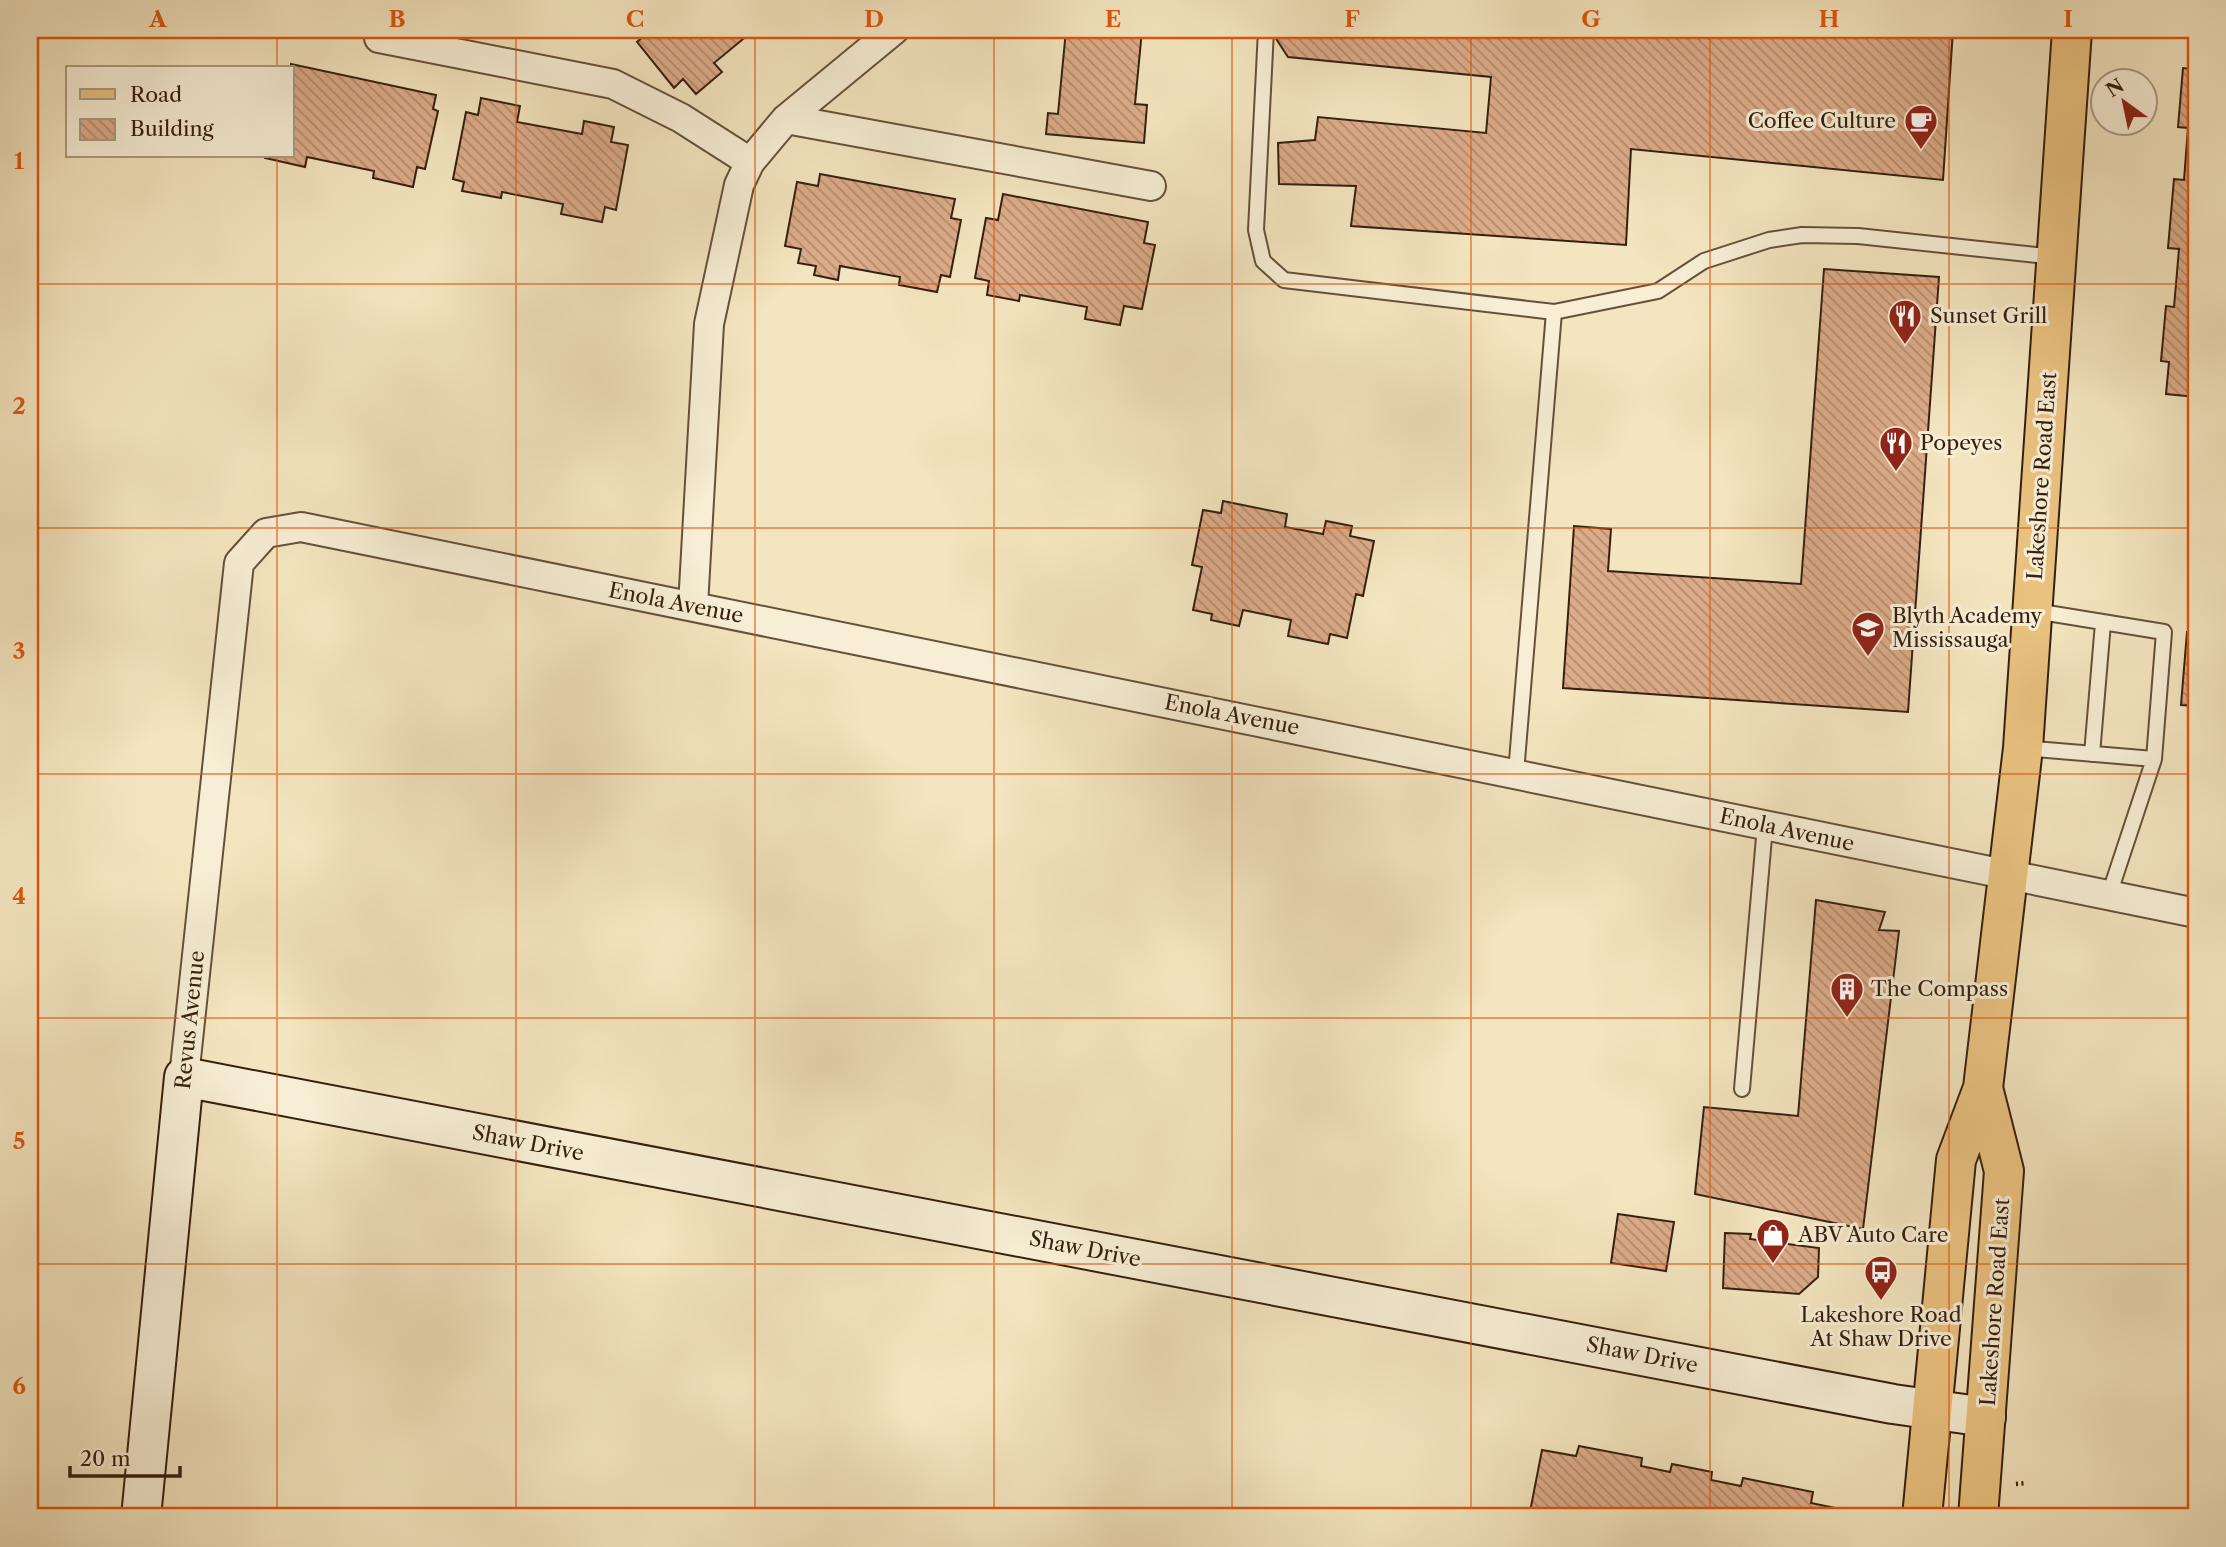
<svg xmlns="http://www.w3.org/2000/svg" width="2226" height="1547" font-family="'Libre Caslon Text',serif">
  <style>
    .building { fill: url(#building-back-hatch); stroke: #361f0f; stroke-width: 2 }
    .lines { fill: none; stroke-linecap: round; stroke-linejoin: round }
    .lane-casing { stroke: #65503b; stroke-width: 18 }
    .street-casing { stroke: #65503b; stroke-width: 32 }
    .secondary-casing { stroke: #361f0f; stroke-width: 42 }
    .primary-casing { stroke: #361f0f; stroke-width: 42 }
    .path { stroke: #361f0f; stroke-width: 4.5; stroke-dasharray: 2 3.5; stroke-linecap: butt }
    .lane { stroke: #f7eed5; stroke-width: 14 }
    .street { stroke: #f7eed5; stroke-width: 28 }
    .secondary { stroke: #f7eed5; stroke-width: 38 }
    .primary { stroke: #eac280; stroke-width: 38 }
    .grid { fill: none; stroke: #df560c; stroke-width: 2; stroke-opacity: 0.55 }
    .labels { text-anchor: middle; stroke-width: 6; stroke-linejoin: round; paint-order: stroke }
    .poi-label { font-size: 21px; fill: #361f0f; stroke: #f7eed5; text-anchor: start }
    .street-label { font-size: 21px; fill: #361f0f; stroke: #f7eed5 }
    .neatline { fill: none; stroke: #df560c; stroke-width: 2.5 }
    .grid-label { font-size: 23px; text-anchor: middle; font-weight: bold; fill: #df560c }
  </style>
  <defs>
    <pattern id="building-back-hatch" width="6" height="6" patternUnits="userSpaceOnUse" patternTransform="scale(1.75)"><rect width="6" height="6" fill="#dcab89"/><path d="M-1 5l2 2M0 0l6 6M5-1l2 2" fill="none" stroke="#b38b6e"/></pattern>
  </defs>
  <rect width="100%" height="100%" fill="#f3e5bf"/>
  <filter id="stains"><feTurbulence type="fractalNoise" baseFrequency=".00286" numOctaves="4"/><feColorMatrix values="0 0 0 0 .2 0 0 0 0 .09 0 0 0 0 .02 0 0 0 .5 -.17"/></filter>
  <radialGradient id="worn" r=".72"><stop offset=".6" stop-color="#630" stop-opacity="0"/><stop offset="1" stop-color="#630" stop-opacity=".3"/></radialGradient>
  <path class="building" d="M639,30H754L714,63L722,72L696,94L683,79L674,88L637,42L644,36Z
    M1066,30H1142L1135,104L1147,105L1144,143L1046,134L1048,113L1058,114Z
    M1276,30H1953L1943,180L1631,149L1626,245L1351,226L1356,186L1279,184L1278,143L1315,140L1318,117L1486,133L1491,77L1288,57L1275,37Z
    M2194,35H2196V397L2166,394L2169,362L2161,361L2166,306L2174,307L2179,249L2168,248L2174,179L2184,180L2188,128L2178,127L2183,68L2191,69Z
    M291,64L436,95L433,109L438,111L425,169L417,167L413,187L373,178L374,171L307,157L305,167L265,158V156H292Z
    M481,98L520,106L517,122L582,134L584,121L614,127L611,142L628,145L616,210L605,207L602,222L561,214L563,204L502,192L501,198L462,191L464,182L453,179L466,112L478,115Z
    M820,174L955,199L951,218L961,220L950,277L941,275L937,292L899,285L900,277L840,266L838,280L814,275L816,266L798,263L801,249L785,246L797,182L818,186Z
    M1003,194L1148,222L1144,243L1155,245L1142,309L1124,306L1120,325L1085,319L1087,307L1020,295L1019,301L987,295L989,281L975,278L986,218L998,220Z
    M1824,269L1939,277L1908,712L1563,688L1574,526L1611,529L1608,571L1801,584Z
    M1223,501L1287,514L1285,527L1323,534L1326,521L1352,526L1350,536L1374,541L1363,596L1356,594L1347,638L1330,634L1328,644L1288,636L1291,620L1243,610L1239,626L1211,620L1212,614L1193,610L1202,567L1192,565L1203,510L1221,513Z
    M2187,632L2196,633V706L2181,705Z
    M1816,900L1885,912L1879,930L1899,931L1863,1229L1695,1194L1704,1107L1798,1116Z
    M1618,1214L1674,1222L1666,1271L1611,1263Z
    M1725,1233L1751,1234L1750,1239L1819,1248L1818,1277L1799,1294L1723,1288Z
    M1579,1446L1642,1458L1641,1466L1670,1472L1672,1464L1712,1472L1711,1480L1741,1486L1743,1478L1813,1492L1811,1503L1845,1510L1844,1517H1529L1542,1450L1576,1456Z"/>
  <g class="lines">
    <defs>
      <path id="lane" d="M1266,30L1256,230L1263,261L1284,280L1554,312L1658,291L1704,261L1769,240L1802,235L1858,236L2055,257
        M2035,611L2164,632L2154,759L2109,895
        M2023,748L2154,759
        M2092,754L2103,623
        M1516,773L1554,312
        M1742,1089L1765,826"/>
      <path id="street" d="M379,38L613,84L681,118L750,162
        M786,119L1151,186
        M693,606L709,324L739,185L750,162L786,119L894,30
        M184,1077L239,563L266,533L301,527L2196,913"/>
      <path id="secondary" d="M141,1517L184,1077L1893,1404L1986,1417"/>
      <path id="primary" d="M1922,1517L1956,1160L1983,1088L2023,748L2072,30
        M1978,1517L2004,1171L1983,1088"/>
    </defs>
    <use href="#lane" class="lane-casing"/>
    <use href="#street" class="street-casing"/>
    <use href="#secondary" class="secondary-casing"/>
    <use href="#primary" class="primary-casing"/>
    <path class="path" d="M2016,1484L2027,1483"/>
    <use href="#lane" class="lane"/>
    <use href="#street" class="street"/>
    <use href="#secondary" class="secondary"/>
    <use href="#primary" class="primary"/>
  </g>
  <path class="grid" d="M277,30V68M516,30V1517M755,30V1517M994,30V1517M1232,30V1517M1471,30V1517M1710,30V1517M1949,30V1517M277,156V1517M30,284H2196M30,528H2196M30,774H2196M30,1018H2196M30,1264H2196"/>
  <defs>
    <symbol id="cafe-pin" viewBox="-11 -11 22 30"><path d="M0 17L-7.5 6A9.5 9.5 0 1 1 7.5 6Z" fill="#8f2418" stroke="#f7eed5"/><path d="M-5.5-4.5H6V0H3Q3 3.5 0 3.5H-2.5Q-5.5 3.5-5.5 0ZM3-3.2v2h1.7v-2ZM-6 4.5H4V6H-6Z" fill="#fff"/></symbol>
    <symbol id="restaurant-pin" viewBox="-11 -11 22 30"><path d="M0 17L-7.5 6A9.5 9.5 0 1 1 7.5 6Z" fill="#8f2418" stroke="#f7eed5"/><path d="M-5-6h1v4h1v-4h1v4h1v-4h1v5L-1.5 .5V6h-2V.5L-5-1ZM5-6V6H3V1.5H1.5Q1.5-4 5-6Z" fill="#fff"/></symbol>
    <symbol id="school-pin" viewBox="-11 -11 22 30"><path d="M0 17L-7.5 6A9.5 9.5 0 1 1 7.5 6Z" fill="#8f2418" stroke="#f7eed5"/><path d="M0-5L7-2L0 1L-7-2ZM-4 1L0 2.5L4 1V4Q0 6-4 4Z" fill="#fff"/></symbol>
    <symbol id="building-pin" viewBox="-11 -11 22 30"><path d="M0 17L-7.5 6A9.5 9.5 0 1 1 7.5 6Z" fill="#8f2418" stroke="#f7eed5"/><path d="M-4-6H4V6H1V3H-1V6H-4ZM-2.5-4.3h1.7v1.8h-1.7ZM.8-4.3h1.7v1.8H.8ZM-2.5-1h1.7V.8h-1.7ZM.8-1h1.7V.8H.8Z" fill="#fff"/></symbol>
    <symbol id="shop-pin" viewBox="-11 -11 22 30"><path d="M0 17L-7.5 6A9.5 9.5 0 1 1 7.5 6Z" fill="#8f2418" stroke="#f7eed5"/><path d="M-5-2.5h2.3a2.7 3.5 0 0 1 5.4 0H5L5.5 6h-11ZM-1.5-2.5h3a1.5 2.3 0 0 0-3 0Z" fill="#fff"/></symbol>
    <symbol id="bus-pin" viewBox="-11 -11 22 30"><path d="M0 17L-7.5 6A9.5 9.5 0 1 1 7.5 6Z" fill="#8f2418" stroke="#f7eed5"/><path d="M-5-6H5V4H4V6H2V4H-2V6H-4V4H-5ZM-3.5-4V0h7V-4ZM-3.5 1.2v1.5H-2V1.2ZM2 1.2v1.5H3.5V1.2Z" fill="#fff"/></symbol>
  </defs>
  <g fill-rule="evenodd">
    <use href="#cafe-pin" x="1902" y="102" width="38" height="52"/>
    <use href="#restaurant-pin" x="1886" y="297" width="38" height="52"/>
    <use href="#restaurant-pin" x="1877" y="424" width="38" height="52"/>
    <use href="#school-pin" x="1849" y="609" width="38" height="52"/>
    <use href="#building-pin" x="1828" y="970" width="38" height="52"/>
    <use href="#shop-pin" x="1754" y="1216" width="38" height="52"/>
    <use href="#bus-pin" x="1862" y="1253" width="38" height="52"/>
  </g>
  <g class="labels">
    <g class="poi-label">
      <text x="1896" y="128" text-anchor="end">Coffee Culture</text>
      <text x="1930" y="323">Sunset Grill</text>
      <text x="1920" y="450">Popeyes</text>
      <text x="1892" y="623">Blyth Academy<tspan x="1892" dy="24">Mississauga</tspan></text>
      <text x="1871" y="996">The Compass</text>
      <text x="1798" y="1242">ABV Auto Care</text>
      <text x="1881" y="1322" text-anchor="middle">Lakeshore Road<tspan x="1881" dy="24">At Shaw Drive</tspan></text>
    </g>
    <g class="street-label">
      <text transform="translate(2042 476) rotate(-86)" y="7">Lakeshore Road East</text>
      <text transform="translate(676 603) rotate(11)" y="7">Enola Avenue</text>
      <text transform="translate(1232 715) rotate(11)" y="7">Enola Avenue</text>
      <text transform="translate(1787 830) rotate(12)" y="7">Enola Avenue</text>
      <text transform="translate(190 1020) rotate(-84)" y="7">Revus Avenue</text>
      <text transform="translate(528 1143) rotate(11)" y="7">Shaw Drive</text>
      <text transform="translate(1085 1249) rotate(11)" y="7">Shaw Drive</text>
      <text transform="translate(1995 1302) rotate(-86)" y="7">Lakeshore Road East</text>
      <text transform="translate(1642 1355) rotate(11)" y="7">Shaw Drive</text>
    </g>
  </g>
  <rect width="2226" height="1547" fill="none" stroke="#f3e5bf" stroke-width="77"/>
  <rect x="66" y="66" width="228" height="91" fill="#f7eed5" stroke="#aa9b86" stroke-width="2"/>
  <rect x="80" y="89" width="35" height="10" fill="#eac280" stroke="#aa9b86" stroke-width="2"/>
  <text x="130" y="102" font-size="21" fill="#361f0f">Road</text>
  <rect x="80" y="119" width="35" height="21" fill="url(#building-back-hatch)" stroke="#aa9b86" stroke-width="2"/>
  <text x="130" y="136" font-size="21" fill="#361f0f">Building</text>
  <g transform="translate(2124 102) rotate(327)"><circle r="33" fill="#f7eed5" stroke="#aa9b86" stroke-width="2"/>
  <path d="M0-5L12 26L0 18L-12 26Z" fill="#8f2418"/>
  <text y="-10" font-size="19" font-weight="bold" text-anchor="middle" fill="#361f0f">N</text>
  </g>
  <path d="M70 1466v10h110v-10" fill="none" stroke="#361f0f" stroke-width="3.5"/>
  <text x="80" y="1466" font-size="21" fill="#361f0f" stroke="#f7eed5" stroke-width="5" paint-order="stroke">20 m</text>
  <rect x="38" y="38" width="2150" height="1470" class="neatline"/>
  <g class="grid-label">
    <text x="158" y="27">A</text>
    <text x="397" y="27">B</text>
    <text x="635" y="27">C</text>
    <text x="874" y="27">D</text>
    <text x="1113" y="27">E</text>
    <text x="1352" y="27">F</text>
    <text x="1591" y="27">G</text>
    <text x="1829" y="27">H</text>
    <text x="2068" y="27">I</text>
    <text x="19" y="169">1</text>
    <text x="19" y="414">2</text>
    <text x="19" y="659">3</text>
    <text x="19" y="904">4</text>
    <text x="19" y="1149">5</text>
    <text x="19" y="1394">6</text>
  </g>
  <rect width="100%" height="100%" filter="url(#stains)"/>
  <rect width="100%" height="100%" fill="url(#worn)"/>
</svg>
